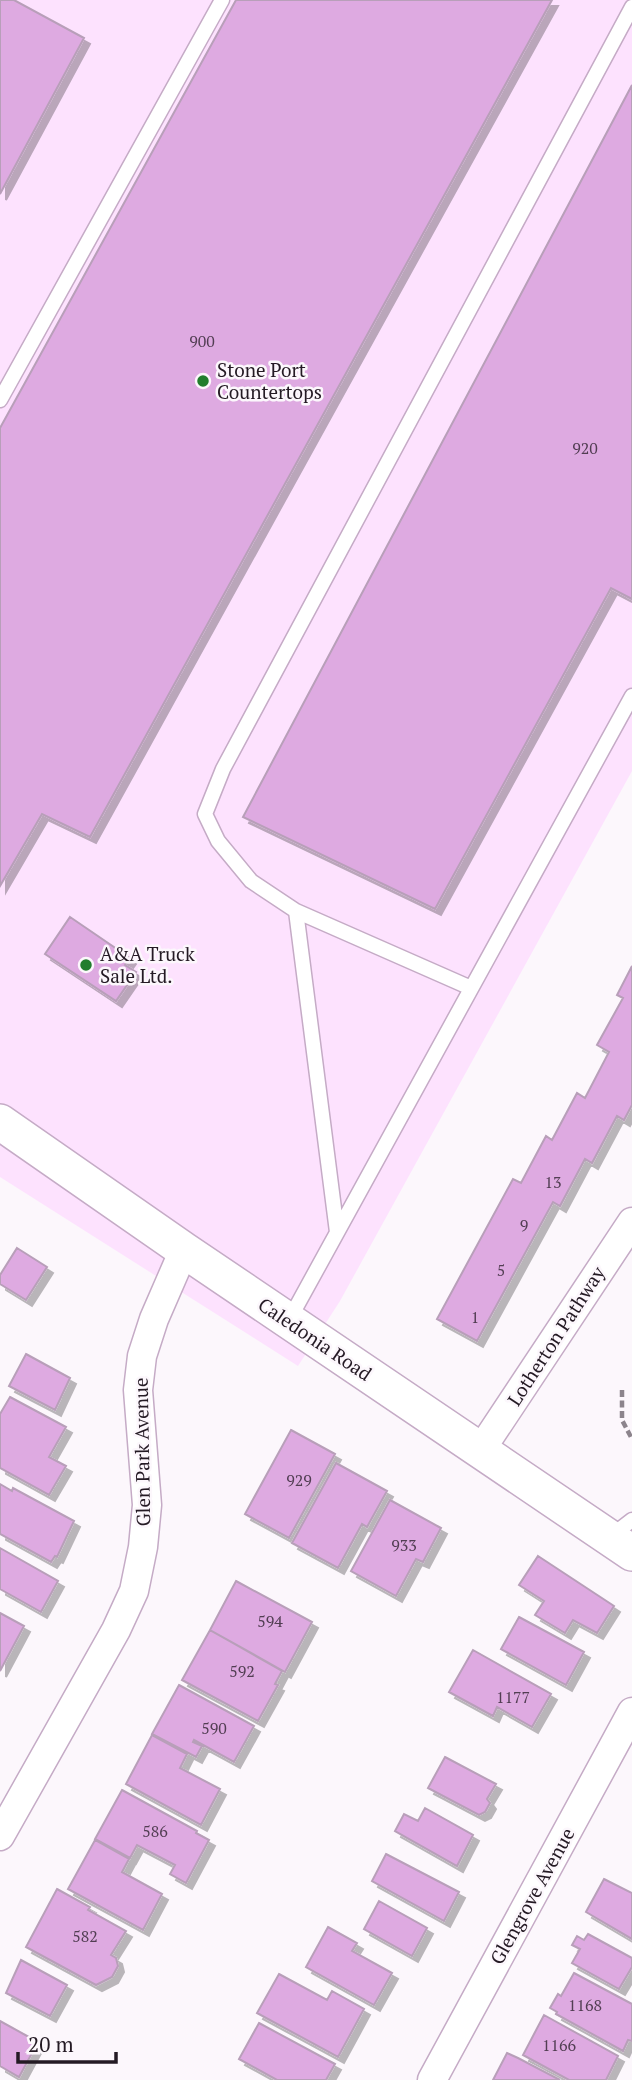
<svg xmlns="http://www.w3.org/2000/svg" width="632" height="2080" font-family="'PT Serif',serif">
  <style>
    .built { fill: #fde2fe }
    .building { fill: #deaae1; stroke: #b89fb9; stroke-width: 2; filter: url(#shadow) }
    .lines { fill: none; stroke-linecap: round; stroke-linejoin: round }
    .service-casing { stroke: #c5abc6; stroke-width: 17 }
    .minor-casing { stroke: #c5abc6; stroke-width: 31 }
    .tertiary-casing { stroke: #c5abc6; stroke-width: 38 }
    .path { stroke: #8c848c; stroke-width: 4.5; stroke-dasharray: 7 3.5; stroke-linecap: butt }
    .service { stroke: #fff; stroke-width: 14 }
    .minor { stroke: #fff; stroke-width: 28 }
    .tertiary { stroke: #fff; stroke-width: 35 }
    .poi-dot { fill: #217d2d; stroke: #fcf7fc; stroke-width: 2.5 }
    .labels { text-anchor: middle; stroke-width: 5; stroke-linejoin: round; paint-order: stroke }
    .number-label { font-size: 16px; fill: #523e53 }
    .poi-label { font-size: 19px; fill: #241a24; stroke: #fcf7fc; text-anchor: start }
    .street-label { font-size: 19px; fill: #241a24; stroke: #fcf7fc }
  </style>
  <defs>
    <filter id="shadow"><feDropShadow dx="6" dy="6" stdDeviation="0" flood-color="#0004"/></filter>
  </defs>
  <rect width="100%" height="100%" fill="#fcf7fc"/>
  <path class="built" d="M0,0H632V771L340,1301L298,1366L0,1177Z"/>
  <path class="building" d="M0,0H14L84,38L0,194Z
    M236,0H552L90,837L42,814L0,886V428Z
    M632,85V599L611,588L435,909L243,817Z
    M70,917L130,958L125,965L136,972L116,1001L45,954Z
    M632,966V1105L624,1120L617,1116L592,1163L585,1159L560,1206L553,1202L477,1341L437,1319L513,1179L521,1183L546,1136L552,1140L577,1093L585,1098L609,1052L597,1045L623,998L617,995Z
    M17,1248L47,1267L26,1300L0,1284V1275Z
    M26,1354L70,1378L55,1410L9,1386Z
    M10,1397L66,1427L49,1457L66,1466L49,1495L0,1468V1414Z
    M291,1430L335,1454L289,1538L245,1514Z
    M336,1463L387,1491L367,1527L362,1524L338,1568L292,1543Z
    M0,1484L12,1491L13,1488L74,1521L57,1557L55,1556L51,1562L0,1534Z
    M390,1500L441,1528L423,1562L416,1559L396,1596L351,1571Z
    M0,1548L58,1581L41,1612L0,1589Z
    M538,1556L614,1606L597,1633L573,1620L565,1633L535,1615L544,1601L519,1585Z
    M236,1581L312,1622L285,1672L210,1630Z
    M0,1613L24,1626L0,1671Z
    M519,1617L584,1652L566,1685L501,1649Z
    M210,1630L282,1671L275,1684L278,1685L258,1721L182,1680Z
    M473,1650L551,1694L532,1727L497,1707L493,1716L449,1692Z
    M179,1685L254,1726L234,1762L194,1740L193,1742L202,1746L196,1757L152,1734Z
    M152,1735L187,1754L180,1768L220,1789L201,1825L126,1784Z
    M445,1757L496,1784L487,1799L490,1803L485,1812L479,1815L428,1788Z
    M122,1790L197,1831L196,1833L209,1840L186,1883L170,1874L175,1865L137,1845L130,1858L95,1839Z
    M425,1808L473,1835L457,1866L395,1831L404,1814L418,1821Z
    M95,1840L129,1859L122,1872L162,1894L143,1930L68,1889Z
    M386,1854L459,1892L444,1921L372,1881Z
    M604,1879L632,1893V1939L586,1912Z
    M57,1889L90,1907L88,1910L126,1931L111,1955L116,1958L118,1966L112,1977L96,1985L26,1947Z
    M379,1901L427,1928L412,1956L364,1929Z
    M328,1927L357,1943L352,1951L392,1973L374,2005L306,1967Z
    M588,1934L632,1958V1967L619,1989L572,1963L580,1949L572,1945L577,1936L584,1940Z
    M21,1960L67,1985L50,2016L6,1993Z
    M574,1973L632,2004V2041L628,2040L623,2051L556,2014L557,2012L550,2008L558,1994L561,1996Z
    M279,1974L327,2000L332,1991L364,2009L338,2057L257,2013Z
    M544,2015L618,2056L606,2080H569L523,2055Z
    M0,2021L38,2042L19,2077L0,2066Z
    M259,2023L335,2064L326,2080H277L239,2059Z
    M507,2053L518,2058L560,2080H493Z"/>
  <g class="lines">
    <defs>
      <path id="service" d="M0,400L222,0
        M296,911L471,988
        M337,1232L296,911L251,881L218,841L205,814L223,769L632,7
        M289,1320L632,696
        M610,1537L632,1520"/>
      <path id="minor" d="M480,1451L632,1222
        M0,1836L116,1630L134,1591L143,1547L147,1505L138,1390L142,1356L154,1319L184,1250
        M432,2080L632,1712"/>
      <path id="tertiary" d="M0,1122L184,1250L632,1553"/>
    </defs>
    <use href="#service" class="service-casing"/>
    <use href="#minor" class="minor-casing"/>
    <use href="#tertiary" class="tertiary-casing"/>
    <path class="path" d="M622,1390V1420L632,1439"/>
    <use href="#service" class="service"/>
    <use href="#minor" class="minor"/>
    <use href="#tertiary" class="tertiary"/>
  </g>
  <g class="poi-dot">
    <circle cx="203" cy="381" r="7"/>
    <circle cx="86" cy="965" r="7"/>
  </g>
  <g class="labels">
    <g class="number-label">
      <text x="202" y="347">900</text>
      <text x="585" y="454">920</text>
      <text x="553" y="1188">13</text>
      <text x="524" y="1231">9</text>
      <text x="501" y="1276">5</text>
      <text x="475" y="1323">1</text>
      <text x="299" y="1486">929</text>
      <text x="404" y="1551">933</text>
      <text x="270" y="1627">594</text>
      <text x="242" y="1677">592</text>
      <text x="513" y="1703">1177</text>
      <text x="214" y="1734">590</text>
      <text x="155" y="1837">586</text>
      <text x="85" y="1942">582</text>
      <text x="585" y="2011">1168</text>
      <text x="559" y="2051">1166</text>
    </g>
    <g class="poi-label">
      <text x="217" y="377">Stone Port<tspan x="217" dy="22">Countertops</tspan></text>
      <text x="100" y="961">A&amp;A Truck<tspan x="100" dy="22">Sale Ltd.</tspan></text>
    </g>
    <g class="street-label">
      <text transform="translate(556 1336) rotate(-57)" y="7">Lotherton Pathway</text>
      <text transform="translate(315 1339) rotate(34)" y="7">Caledonia Road</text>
      <text transform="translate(142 1452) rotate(-91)" y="7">Glen Park Avenue</text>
      <text transform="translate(532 1896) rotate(-61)" y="7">Glengrove Avenue</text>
    </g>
  </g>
  <path d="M18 2052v10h98v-10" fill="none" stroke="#241a24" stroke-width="3.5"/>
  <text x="28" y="2052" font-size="21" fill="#241a24" stroke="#fcf7fc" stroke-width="5" paint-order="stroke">20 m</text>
</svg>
